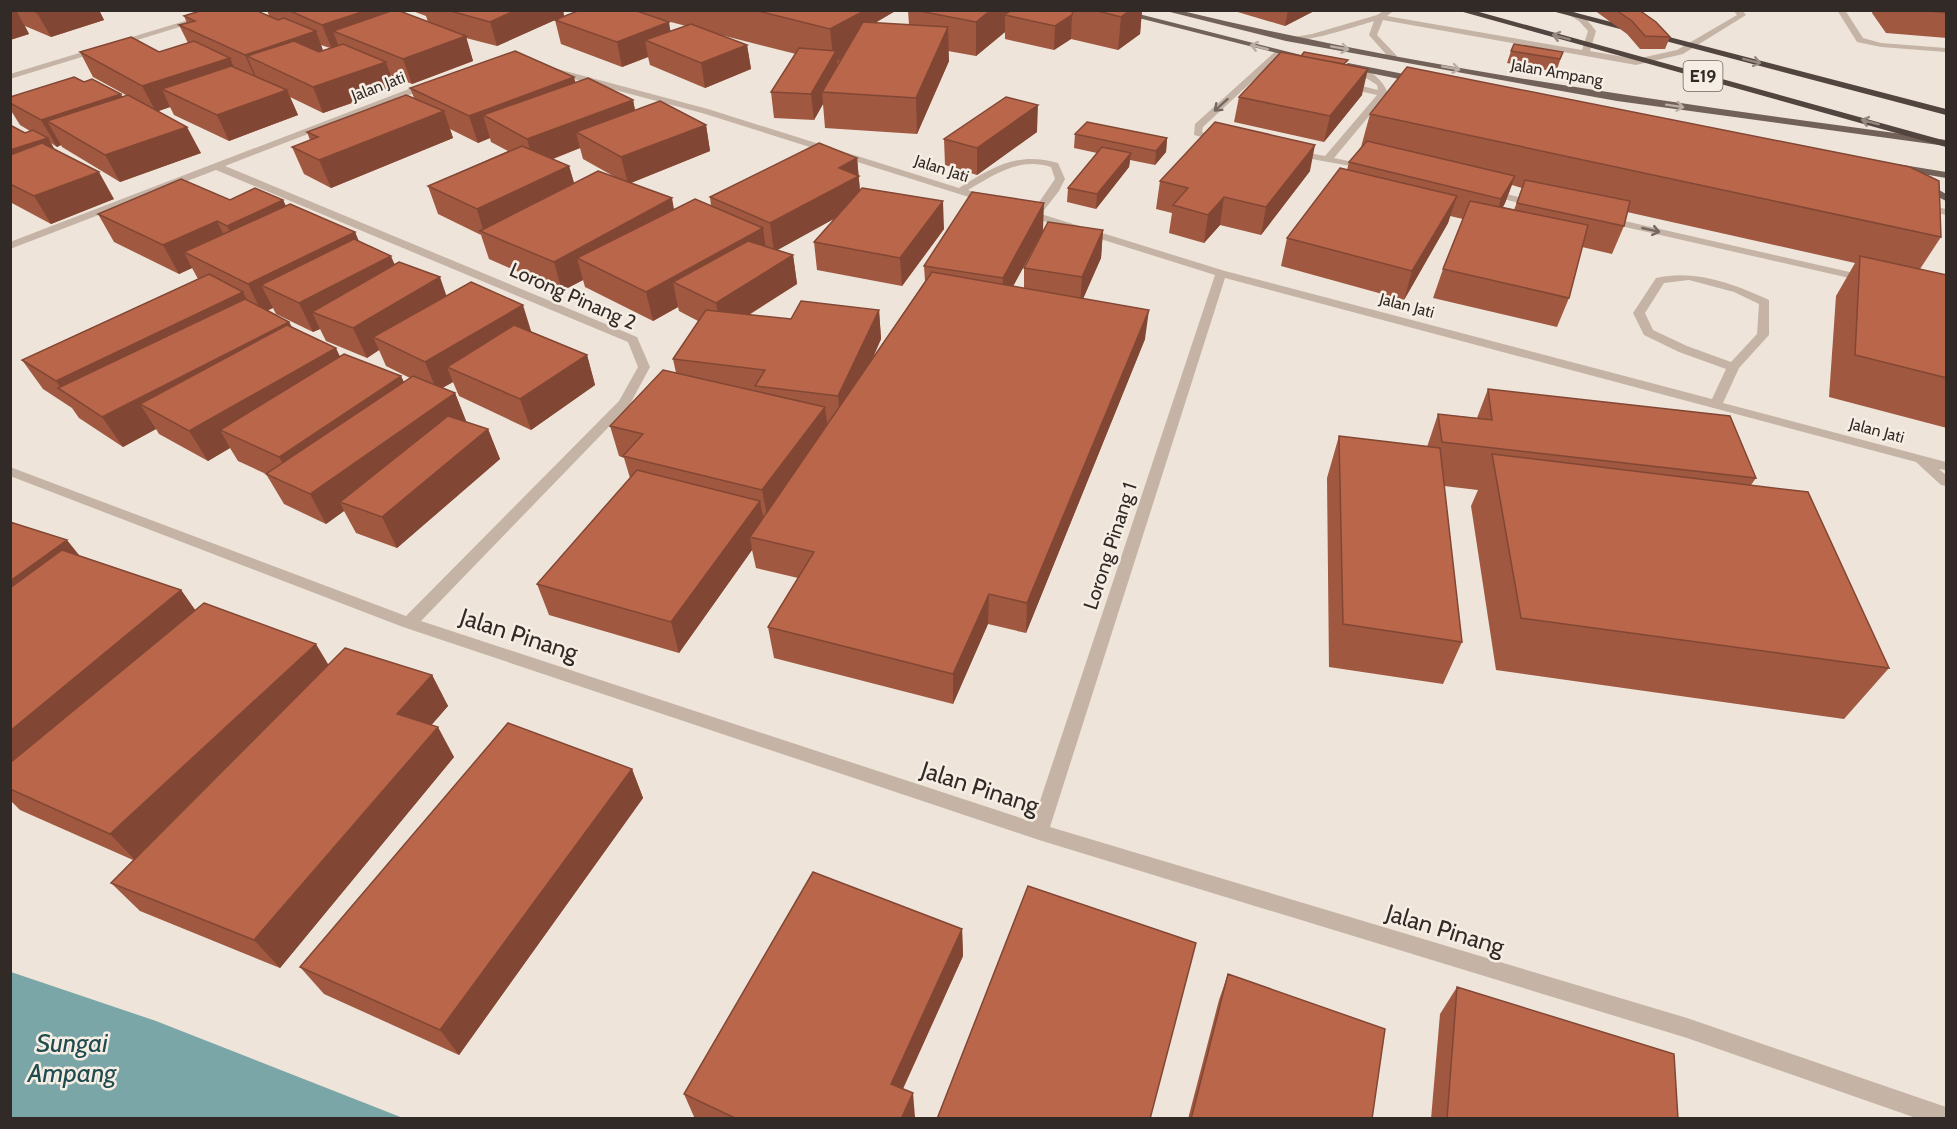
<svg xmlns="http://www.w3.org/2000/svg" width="1957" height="1129" font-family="Cabin,sans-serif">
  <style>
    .water { fill: #7ba6a8 }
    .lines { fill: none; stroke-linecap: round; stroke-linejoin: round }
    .minor { fill: #c5b4a6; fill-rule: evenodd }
    .major { fill: #726159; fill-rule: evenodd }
    .highway { fill: #52443e; fill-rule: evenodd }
    .wall { fill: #a05840; fill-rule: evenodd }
    .shaded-wall { fill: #824734 }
    .building { fill: #ba664b; stroke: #824734; stroke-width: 1.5 }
    .oneway { stroke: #948880 }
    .oneway2 { stroke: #bbafa5 }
    .oneway3 { stroke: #746860 }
    .labels { text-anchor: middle; stroke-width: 5; stroke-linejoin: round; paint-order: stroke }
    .far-street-label { font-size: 16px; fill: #322a26; stroke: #f6eee4 }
    .shield { fill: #f6eee4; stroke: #6d655f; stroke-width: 1.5 }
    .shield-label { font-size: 18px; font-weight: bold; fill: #322a26 }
    .street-label { font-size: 20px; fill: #322a26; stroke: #f6eee4 }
    .near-street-label { font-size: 24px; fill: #322a26; stroke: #f6eee4 }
    .near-water-label { font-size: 26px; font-style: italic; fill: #204c4f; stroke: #f6eee4 }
  </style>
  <rect width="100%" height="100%" fill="#eee4d9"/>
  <path class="water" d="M11,972L156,1021L403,1118H11Z"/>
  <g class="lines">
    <path class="minor" d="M221,10H235L10,79V74Z
      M1385,10L1392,12L1387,16L1582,50L1588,31L1579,21L1562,11C1578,9 1587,19 1596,31L1590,51L1636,59L1677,50L1737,15L1733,10H1742L1746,15L1683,54L1636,65L1383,20L1377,35L1397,56V60H1391L1369,35L1374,21C1357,26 1295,47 1282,39L1312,34L1377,15Z
      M1837,10H1845L1863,38L1881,43L1946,48V52L1881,47L1857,42Z
      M1277,50L1284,52L1203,127L1202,132L1225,139V143L1194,135L1195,124Z
      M1352,65C1365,65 1384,80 1387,92L1407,98L1403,101L1385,97L1334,158L1372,166V170L1290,155V151L1293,150L1325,156L1377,95L1342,87L1341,85L1345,82L1378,90L1377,85L1352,69Z
      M554,68L708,109L959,188C993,167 1018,151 1058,163L1065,179L1059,191L1041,214L1225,271L1712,399L1726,369L1679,352L1644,335L1633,313L1656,278C1695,269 1734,284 1769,300V335L1739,368L1723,403L1946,462V470L1939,469L1946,475V486L1941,485L1916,462L1225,278L1050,827L1687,1018L1946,1107V1118H1916L1687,1038L1039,840L403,627L10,476V467L406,616L619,401L638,367L628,342L216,170L10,249V242L427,82H433V86L225,166L637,337L650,367L629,406L421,621L1033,822L1215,275L1021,214V210L1033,211L1055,179L1051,167C1019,157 994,175 968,190L995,199L996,201L991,204L702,113L551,73V69ZM1689,280L1734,292L1759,304L1757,334L1731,362L1687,346L1653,330L1645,313L1664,283Z
      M1490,190L1540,202L1541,204L1536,207L1486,195V191Z
      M1920,203L1946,209V215L1916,208L1915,206Z
      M1607,217L1867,276L1873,279L1867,282L1603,222V218Z"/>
    <path class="major" d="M1107,10H1123L1305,56L1301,59Z
      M1162,10H1178C1431,71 1689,105 1946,140V146L1617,101L1286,41Z
      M1348,63L1419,77L1423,80L1419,83L1345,68L1344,66Z
      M1897,164L1946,172V178L1894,169L1892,167Z
      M1919,183H1927L1946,194V201L1919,187Z"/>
    <path class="highway" d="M1456,10H1472L1946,141V147Z
      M1548,10H1565L1946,109V115Z"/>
  </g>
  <path class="wall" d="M10,10H99L104,20L51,37L25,26L29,34L10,40Z
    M267,10H390L391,12L428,22L426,16L410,10H563L564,16L637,11L636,10H897L875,23L909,25L908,10H1142L1140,34L1118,50L1071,39L1054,50L1005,39V32L976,56L948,51L949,61L917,134L825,128L823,104L814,120L774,118L771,92L796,54L721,35L747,45L751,69L705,88L650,65L648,57L622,67L561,44L555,20L497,46L466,38L473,61L412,84L390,75L395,88L323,113L290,97L298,115L229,141L174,115L170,107L158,111L201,153L120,182L62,147L61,145L57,147L51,143L55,150L114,199L51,224L10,202V125L25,133L30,131L20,125L10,109V97L84,82L122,97L126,95L93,77L80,52H159L188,43L179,25L187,23L184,16H269ZM656,18L686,26L670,31ZM321,45L330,48L323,51Z
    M1231,10H1316L1285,26Z
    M1594,10H1639L1670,37L1665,49H1640L1627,34Z
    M1873,10H1947V38L1886,33L1872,13Z
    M1511,51L1563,52L1556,72L1507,63Z
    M1347,65L1362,95L1324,142L1234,122L1239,97Z
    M576,82L633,100L635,110L706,125L710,151L631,183L674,209L711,206L710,197L857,158L860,190L944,229L902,286L817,270L814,242L835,218L777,250L793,255L797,284L749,315L791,319L879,310L881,339L873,358L925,281L924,266L1043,231L1013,286L1024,288V268L1103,230L1101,258L1083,298L1145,339L1026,633L988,624L953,704L774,658L768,627L798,578L756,568L752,550L679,653L549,615L537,584L630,478L624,458L619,456L610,426L676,373L673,359L698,321L679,311L678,307L653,321L585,287L583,280L562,291L489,259L481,235L438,214L428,186L508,151L491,142L490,138L478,143L450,129L453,138L331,188L304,174L292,147L310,140L307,132L414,98L410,88ZM580,148L583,159L615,177L574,183L569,166L553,159Z
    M1370,114L1941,237L1920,269L1947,275V428L1829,397L1836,296L1855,263L1627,212L1624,226L1612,254L1582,247L1569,298L1557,327L1433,298L1443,269L1463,219L1450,216L1448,223L1404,300L1281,266L1287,238L1347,170L1349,162L1361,147ZM1512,185L1522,188L1514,210L1503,207L1505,203Z
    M1037,132L977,175L945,165L944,139Z
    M1075,134L1167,138L1166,152L1155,165L1130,160L1129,167L1096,209L1067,202L1068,188L1097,153L1074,148Z
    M1310,171L1261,235L1220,225L1204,243L1169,233L1172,213L1156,209L1160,181Z
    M230,200H283L286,206L355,232L359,242L447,296L587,355L595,385L531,430L459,396L453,382L442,388L455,393L466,422L488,429L500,459L397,548L356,533L344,511L326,524L284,504L266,474L238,461L230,448L208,461L159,434L156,429L123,447L79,418L72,408L43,389L22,360L198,279L192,268L179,274L114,242L98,214ZM273,308L276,314L313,332L320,329L326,341L367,358L379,350L386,366L410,378L404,382L401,376L340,356L292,327L289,322L268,310Z
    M1488,389L1756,478L1751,485L1889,668L1844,719L1496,670L1471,506L1478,490L1444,486L1462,642L1443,684L1329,667L1327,478L1339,436L1427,447L1438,414L1477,418Z
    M10,522L80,556L181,590L195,610L328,665L432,675L448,706L431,725L454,757L280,968L140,911L111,883L133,860L20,810L10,800Z
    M632,769L643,798L459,1055L324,994L300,967Z
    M962,929L963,956L903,1089L915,1117L914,1119H695L684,1094Z
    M1228,974L1372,1119H1188L1219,1000Z
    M1457,987L1678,1119H1431L1440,1014Z"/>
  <path class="shaded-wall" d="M14,10H16L29,34L10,40V11Z
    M45,10H99L104,20L51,37L37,13Z
    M368,10H390L396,28L333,31L339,47L332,49L322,25Z
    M516,10H563L564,16L497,46L490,22Z
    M853,10H897L866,28L867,44L837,61L838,76L822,92L823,104L814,120L811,94L833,57L830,29Z
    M991,10H1030L1005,15V32L976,56V22Z
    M1130,10H1142L1140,34L1118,50L1121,17Z
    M1288,10H1316L1285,26Z
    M1072,15L1071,39L1054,50L1055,26Z
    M669,22L673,47L645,40L648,57L622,67L617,42Z
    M948,27L949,61L917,134L916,98Z
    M316,31L325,56H247L257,79L256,80L245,55Z
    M466,36L473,61L412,84L403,59Z
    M747,45L751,69L705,88L701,63Z
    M230,58L241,83L162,89L170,107L156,112L142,86Z
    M386,62L395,88L323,113L313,87Z
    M1368,69L1362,95L1324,142L1330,116Z
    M574,77L581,102L483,115L490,138L478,143L469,116Z
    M287,90L298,115L229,141L217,115Z
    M121,94L135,120L47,121L61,145L57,147L41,120Z
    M633,100L638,126L576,132L580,148L534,166L527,139Z
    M1038,105L1037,132L977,175V148Z
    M444,111L453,138L331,188L319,160Z
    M706,125L710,151L628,184L621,157Z
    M187,127L201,153L120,182L105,155Z
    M48,138L63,164L10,161V150Z
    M1167,138L1166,152L1155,165L1156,151Z
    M1315,145L1310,171L1261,235L1266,207Z
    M1131,153L1129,167L1096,209L1097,194Z
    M857,158L861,204L774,252L770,223L839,168Z
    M569,166L577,193L484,233L477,209Z
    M99,172L114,199L51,224L34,196Z
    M1515,176L1505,203L1492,227L1501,199Z
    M1457,196L1448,223L1404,300L1412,271Z
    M1224,197L1220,225L1204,243L1208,215Z
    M672,198L677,226L577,258L583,280L562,291L554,262Z
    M283,200L296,228L241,254L227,226Z
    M943,201L944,229L902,286L900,258Z
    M1044,203L1043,231L1002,307L1003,278Z
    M217,221L231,249L184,252L192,268L179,274L163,245Z
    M763,228L767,256L673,282L678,307L653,321L646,292Z
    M1103,230L1101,258L1080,306L1082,277Z
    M355,232L367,261L261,285L273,308L262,313L248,284Z
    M793,255L797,284L721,332L716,303Z
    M391,256L403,284L312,312L320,329L313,332L299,303Z
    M440,277L450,306L373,337L379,350L367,358L353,328Z
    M243,292L258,321L63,391L56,381Z
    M523,305L532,334L447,367L453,382L437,391L425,362Z
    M879,310L881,339L841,427L838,396Z
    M1149,310L1145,339L1026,633L1027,603Z
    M289,322L304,351L140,404L156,429L123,447L102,417Z
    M336,348L350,378L220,430L230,448L208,461L189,431Z
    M587,355L595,385L531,430L520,399Z
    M401,376L414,406L296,487L279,457Z
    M455,393L467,423L340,502L344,511L326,524L310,494Z
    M825,407L829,437L768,521L762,490Z
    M488,429L500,459L397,548L382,517Z
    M760,501L766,531L750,537L752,550L679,653L671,622Z
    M67,540L91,570L10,632V581Z
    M181,590L203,621L10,786V731Z
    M989,594L988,624L953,704V674Z
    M316,644L334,674L138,863L110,834Z
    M432,675L448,706L415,744L397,714Z
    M438,727L454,757L280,968L254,940Z
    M632,769L643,798L459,1055L440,1030Z
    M962,929L963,956L894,1108L891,1084Z
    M913,1093L915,1117L914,1119H901Z"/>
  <path class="building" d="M32,10H45L37,13Z
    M203,10H255L278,20L284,18L316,31L245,55L179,25L195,21L184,16Z
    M288,10H368L322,25Z
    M394,10H397L466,36L403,59L333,31Z
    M447,10H516L490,22Z
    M580,10H634L669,22L617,42L555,20Z
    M754,10H864V11L830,29Z
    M914,10H991L976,22Z
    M1012,10H1073L1072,15L1055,26L1005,15Z
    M1094,10H1130L1121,17Z
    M1616,10H1639L1656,22L1670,37L1645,36L1632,21Z
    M1918,10H1947V13Z
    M863,22L948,27L916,98L822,92Z
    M691,24L747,45L701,63L645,40Z
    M131,37L159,52L194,41L230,58L142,86L80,52Z
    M294,41L319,52L343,44L386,62L313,87L247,56Z
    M1514,44L1563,52L1560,59L1511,51Z
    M799,48L836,51L811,94L771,92Z
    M515,51L574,77L469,116L410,88Z
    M1281,52L1368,69L1330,116L1239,97Z
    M1304,52L1348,60L1344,64L1301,56Z
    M231,66L287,90L217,115L162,89Z
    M1407,67L1910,167L1939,181L1941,237L1370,114Z
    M74,77L84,82L92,79L121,94L41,120L10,103V97Z
    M588,78L633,100L527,139L483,115Z
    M128,95L187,127L105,155L47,121Z
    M406,95L444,111L319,160L292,147L318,137L307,132Z
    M1006,97L1038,105L977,148L944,139Z
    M660,101L706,125L621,157L576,132Z
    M1087,122L1167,138L1156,151L1075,134Z
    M1215,122L1315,145L1266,207L1224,197L1208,215L1173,205L1188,188L1160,181Z
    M10,125L25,133L33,130L48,138L10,150Z
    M1367,141L1515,176L1501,199L1349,162Z
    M42,143L99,172L34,196L10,184V155Z
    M819,143L857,158L839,168L859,176L770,223L710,197Z
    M522,146L569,166L477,209L428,186Z
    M1102,147L1131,153L1097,194L1068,188Z
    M1340,168L1457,196L1412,271L1287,238Z
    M598,171L672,198L554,262L480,231Z
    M181,179L230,200L255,188L283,200L227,226L217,221L163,245L98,214Z
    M1525,180L1630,201L1624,226L1517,203Z
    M862,188L943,201L900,258L814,242Z
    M972,192L1044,203L1003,278L924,266Z
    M695,199L763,228L646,292L577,258Z
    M1470,201L1588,225L1569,298L1443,269Z
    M290,204L355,232L248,284L184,252Z
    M1048,222L1103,230L1082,277L1024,268Z
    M354,239L391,256L299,303L261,285Z
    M748,241L793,255L716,303L673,282Z
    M1860,256L1947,275V378L1855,355Z
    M399,262L440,277L353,328L312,312Z
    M932,272L1149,310L1027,603L989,594L953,674L768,627L814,552L750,537Z
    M209,274L243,292L56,381L22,360Z
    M471,282L523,305L425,362L373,337Z
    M245,299L289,322L102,417L58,388Z
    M801,301L879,310L838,396L755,386L765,370L673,359L706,310L791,319Z
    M287,325L336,348L189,431L140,404Z
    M514,325L587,355L520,399L447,367Z
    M344,354L401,376L279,457L220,430Z
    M663,370L825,407L762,490L623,456L643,434L610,426Z
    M413,376L455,393L310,494L266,474Z
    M1488,389L1730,416L1756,478L1442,442L1438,414L1492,420Z
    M448,416L488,429L382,517L340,502Z
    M1339,436L1440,448L1462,642L1343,624Z
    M1492,454L1808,492L1889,668L1521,618Z
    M637,470L760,501L671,622L537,584Z
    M10,522L67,540L10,581Z
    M62,550L181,590L10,731V588Z
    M204,603L316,644L110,834L10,789V763Z
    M345,648L432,675L397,714L438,727L254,940L111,883Z
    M508,723L632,769L440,1030L300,967Z
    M813,872L962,929L891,1084L913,1093L901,1119H737L684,1094Z
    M1028,886L1196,943L1150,1119H937Z
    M1228,974L1385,1029L1372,1119H1191Z
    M1457,987L1674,1054L1678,1119H1447Z"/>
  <defs><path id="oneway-shaft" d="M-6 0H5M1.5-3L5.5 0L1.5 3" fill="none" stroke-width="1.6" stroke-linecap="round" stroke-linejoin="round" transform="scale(1.5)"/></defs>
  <g class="oneway">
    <use href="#oneway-shaft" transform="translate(1561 37) rotate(-165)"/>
    <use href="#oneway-shaft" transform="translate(1752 61) rotate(14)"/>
    <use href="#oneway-shaft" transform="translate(1870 122) rotate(-165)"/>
  </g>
  <g class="oneway2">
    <use href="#oneway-shaft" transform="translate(1259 47) rotate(-166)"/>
    <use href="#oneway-shaft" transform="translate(1340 48) rotate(10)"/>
    <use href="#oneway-shaft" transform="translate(1451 68) rotate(10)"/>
    <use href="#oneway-shaft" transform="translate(1675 106) rotate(9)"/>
  </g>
  <g class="oneway3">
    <use href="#oneway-shaft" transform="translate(1221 105) rotate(138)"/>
    <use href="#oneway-shaft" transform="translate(1651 230) rotate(13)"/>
  </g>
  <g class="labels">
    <g class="far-street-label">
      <text transform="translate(1557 72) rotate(10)" y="6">Jalan Ampang</text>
      <text transform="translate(378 86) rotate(-21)" y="6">Jalan Jati</text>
      <text transform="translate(942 168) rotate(18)" y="6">Jalan Jati</text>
      <text transform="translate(1407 305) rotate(15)" y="6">Jalan Jati</text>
      <text transform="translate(1877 430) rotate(15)" y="6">Jalan Jati</text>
    </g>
    <rect class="shield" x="1683.5" y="61" width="39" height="30" rx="4.5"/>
    <g class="shield-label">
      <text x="1703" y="82">E19</text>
    </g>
    <g class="street-label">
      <text transform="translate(573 296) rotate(24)" y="7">Lorong Pinang 2</text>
      <text transform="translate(1110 546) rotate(-72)" y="7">Lorong Pinang 1</text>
    </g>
    <g class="near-street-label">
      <text transform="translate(519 635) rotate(18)" y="8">Jalan Pinang</text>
      <text transform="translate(980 788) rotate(18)" y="8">Jalan Pinang</text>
      <text transform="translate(1445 930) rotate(17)" y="8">Jalan Pinang</text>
    </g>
    <g class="near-water-label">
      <text x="72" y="1052">Sungai<tspan x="72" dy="30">Ampang</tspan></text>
    </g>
  </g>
  <rect width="1957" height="1129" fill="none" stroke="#322a26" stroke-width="24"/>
</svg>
